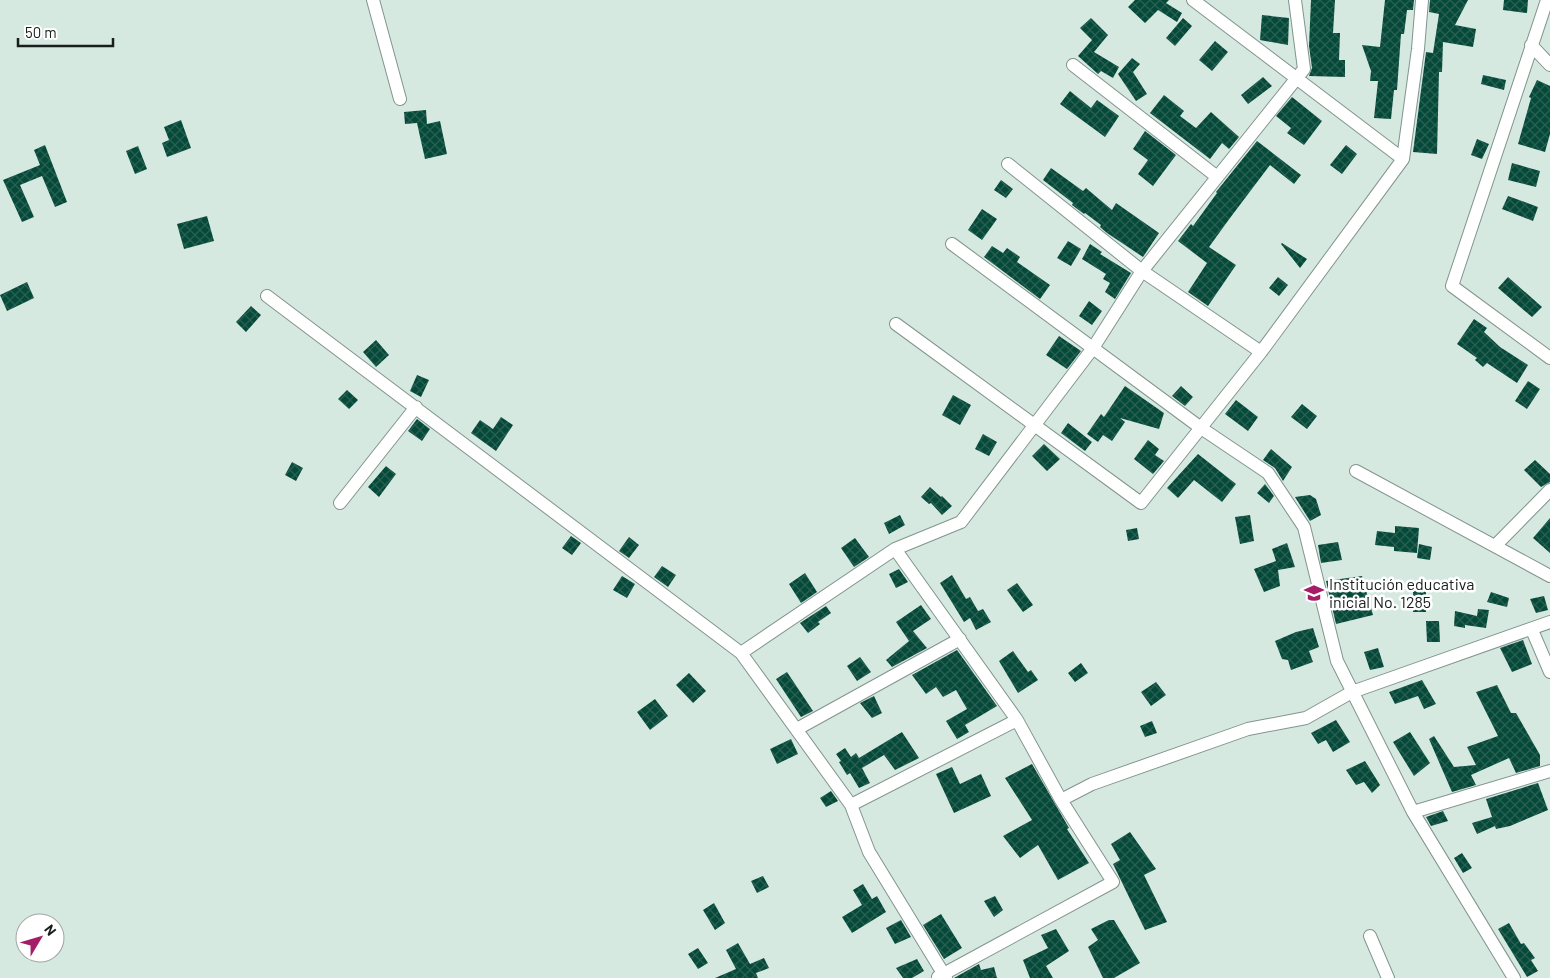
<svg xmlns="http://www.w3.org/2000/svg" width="1550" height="978" font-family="Barlow,sans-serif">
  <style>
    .building { fill: url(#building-cross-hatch) }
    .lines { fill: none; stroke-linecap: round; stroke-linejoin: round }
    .street-casing { stroke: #82948d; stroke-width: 14 }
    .street { stroke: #fff; stroke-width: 12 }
    .labels { text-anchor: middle; stroke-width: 5; stroke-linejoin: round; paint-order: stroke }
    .poi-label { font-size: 16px; fill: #171e1c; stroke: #fff; text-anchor: start }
  </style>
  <defs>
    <pattern id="building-cross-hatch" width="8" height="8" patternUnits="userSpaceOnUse" patternTransform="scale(1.25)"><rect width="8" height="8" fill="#054939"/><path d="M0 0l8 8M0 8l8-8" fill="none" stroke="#296053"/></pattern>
  </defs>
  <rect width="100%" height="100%" fill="#d6e9e1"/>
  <path class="building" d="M1135,0H1169L1166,3L1182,13L1177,22L1158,10L1145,23L1128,7Z
    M1311,0H1335L1333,33H1340L1339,60H1345V77L1309,76L1312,68L1309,46Z
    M1385,0H1414L1413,10H1407L1404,34H1401L1397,90H1394L1391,119L1374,118L1378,81H1370L1371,71L1362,45L1380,47Z
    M1430,0H1468L1455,25L1476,29L1473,47L1443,42L1442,72H1439L1437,154L1413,152L1426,52L1433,53L1439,14L1429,12Z
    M1504,0H1528L1527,13L1503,10Z
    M1262,15L1289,18L1288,45L1260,40Z
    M1091,18L1108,35L1094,52L1119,67L1113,78L1101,71L1098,74L1078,56L1092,40L1080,28Z
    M1183,18L1192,26L1175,46L1166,38Z
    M1215,41L1228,52L1212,71L1199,60Z
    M1132,58L1140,64L1133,72L1147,94L1136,101L1118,74Z
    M1483,75L1506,80L1504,90L1481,84Z
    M1263,77L1272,86L1248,104L1241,95Z
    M1537,80L1550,86V134L1545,152L1518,144L1531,98L1529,97Z
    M1070,91L1091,108L1097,100L1119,116L1105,137L1060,104Z
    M1164,95L1184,111L1180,116L1196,128L1211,112L1239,137L1229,149L1222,143L1210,159L1150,113Z
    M1292,97L1322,121L1304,145L1287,133L1291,128L1276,116Z
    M426,110L427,124L440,121L447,154L425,159L417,123L405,124L404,112Z
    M181,120L191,148L167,157L162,143L169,140L164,127Z
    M1145,131L1176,155L1153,186L1138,174L1148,160L1133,149Z
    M1477,139L1489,144L1482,159L1471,155Z
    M1257,141L1301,175L1294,184L1270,165L1230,218L1209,247L1236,265L1208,306L1188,292L1207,263L1178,241L1191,224L1193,226L1217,193L1216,192Z
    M45,145L67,202L55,207L42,176L20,185L34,217L22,222L3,180L40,165L34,150Z
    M1346,145L1357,154L1342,174L1330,165Z
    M138,146L147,169L135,174L126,151Z
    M1512,163L1540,171L1536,187L1508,180Z
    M1051,168L1083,191L1086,188L1112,210L1116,203L1159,233L1143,257L1107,233L1100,227L1101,225L1085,213L1084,214L1072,205L1073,203L1043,180Z
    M1001,180L1013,189L1006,198L994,190Z
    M1508,196L1538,207L1533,221L1502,209Z
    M982,209L997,219L982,240L968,230Z
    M207,216L214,241L184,249L177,224Z
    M1068,241L1081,249L1071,266L1057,258Z
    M1282,243L1307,259L1300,268L1281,244Z
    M1090,244L1102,252L1100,254L1131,273L1115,299L1105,292L1110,283L1103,279L1106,274L1082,259Z
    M992,246L1003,253L1007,248L1020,257L1017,262L1050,285L1040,299L984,257Z
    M1278,277L1288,285L1279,296L1269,288Z
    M1508,277L1542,307L1532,317L1498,288Z
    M27,282L34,298L7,311L0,295Z
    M1089,301L1102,311L1092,325L1079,316Z
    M251,306L261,315L246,332L236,322Z
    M1474,319L1487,328L1484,332L1500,347L1528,365L1517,383L1487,363L1483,367L1475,360L1477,358L1457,344Z
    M1059,336L1081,351L1067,369L1046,355Z
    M376,340L389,355L376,367L363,352Z
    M417,375L429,380L421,397L410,391Z
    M1528,381L1540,389L1527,409L1515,401Z
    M1125,386L1164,413L1159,429L1120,418L1125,422L1112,441L1103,435L1098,442L1087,434L1101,414L1104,417Z
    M1181,386L1193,397L1185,406L1172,396Z
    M347,390L358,400L349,409L338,399Z
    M953,395L971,405L960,425L942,415Z
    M1236,400L1258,417L1248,431L1225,414Z
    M1302,404L1317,416L1307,429L1291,417Z
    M501,417L513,425L496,451L471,433L480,420L493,429Z
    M417,419L430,429L422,441L408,431Z
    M1068,423L1092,442L1085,451L1061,433Z
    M983,434L997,442L989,456L975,449Z
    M1148,440L1159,449L1155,455L1164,461L1153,474L1134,459Z
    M1044,444L1060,459L1047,471L1032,456Z
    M1271,449L1292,467L1283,481L1275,468L1263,460Z
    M1198,454L1236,484L1222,502L1194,480L1178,498L1167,488Z
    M1535,460L1550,474V482L1541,487L1524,470Z
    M292,462L303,468L296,481L285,475Z
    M386,466L396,474L379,497L368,487Z
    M1265,484L1274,496L1269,503L1257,493Z
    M930,487L941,497L942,496L952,506L942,515L931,503L929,504L921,497Z
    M1310,495L1316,499L1321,515L1310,521L1295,497Z
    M900,515L905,525L889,534L884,523Z
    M1250,515L1254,541L1240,544L1235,517Z
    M1550,518V553L1533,538Z
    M1395,526L1419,528L1417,553L1394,551V547L1375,545L1377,531L1395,533Z
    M1137,528L1139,539L1128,541L1126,530Z
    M571,536L581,543L572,555L562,548Z
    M629,537L639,545L629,558L619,551Z
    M855,538L869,557L854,567L841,548Z
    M1338,542L1342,560L1321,563L1318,545Z
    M1287,543L1295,567L1278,570L1280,586L1264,592L1254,569L1276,561L1272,549Z
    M1419,544L1432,547L1430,560L1417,558Z
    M662,566L676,575L668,587L654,577Z
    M899,569L908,582L896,588L889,574Z
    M805,573L817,592L801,603L789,584Z
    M952,575L966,599L970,597L978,611L983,609L991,622L976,630L970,618L964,622L940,583Z
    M622,576L635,584L627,598L613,590Z
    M1362,576L1373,615L1336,624L1326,581Z
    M1017,583L1033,605L1023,612L1007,590Z
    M1413,588L1426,589V612H1413Z
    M1491,592L1509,598L1507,607L1487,602Z
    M1544,596L1548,610L1536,613L1530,599Z
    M921,605L931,619L913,631L927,648L892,667L886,660L909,641L896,622Z
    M826,606L831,613L818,622L820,624L808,633L800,623Z
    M1478,609L1489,610L1486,628L1465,625V628L1454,626L1455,611L1477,616Z
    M1426,621H1439L1440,642H1427Z
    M1313,628L1319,647L1309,651L1313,662L1291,670L1288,660L1282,659L1275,641L1296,632Z
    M1523,640L1532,664L1512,672L1500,648Z
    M1378,648L1384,667L1370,670L1364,652Z
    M957,650L997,706L965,725L969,732L957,739L946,721L967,709L956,690L943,697L936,687L926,694L912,675Z
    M1013,651L1028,672L1031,670L1038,680L1018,693L999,661Z
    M860,657L871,672L857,681L847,666Z
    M1081,663L1088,673L1075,682L1068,673Z
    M787,672L813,711L801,717L776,679Z
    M689,673L706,691L693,703L676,685Z
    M1422,680L1436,704L1424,709L1418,696L1395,704L1389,692Z
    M1156,682L1166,695L1151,706L1141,692Z
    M1497,685L1511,713H1516L1540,755V766L1516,773L1509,758L1471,775L1476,785L1452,792L1429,739L1434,736L1454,767L1476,765L1467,747L1498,736L1476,692Z
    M874,696L882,713L872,718L860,703Z
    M655,699L668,716L650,730L637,712Z
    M1336,720L1350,742L1333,752L1326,740L1318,744L1311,733Z
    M1152,721L1157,733L1145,737L1140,726Z
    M902,732L919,758L895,770L884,755L862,768L870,783L859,788L850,773L847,775L839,762L841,761L836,754L845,748L851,757L856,753L859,758Z
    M1410,732L1430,763L1414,776L1393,742Z
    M791,739L798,754L777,764L770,749Z
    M1365,761L1380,785L1372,793L1364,782L1356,785L1346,770Z
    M1032,764L1069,828L1067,829L1089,863L1058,880L1038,845L1020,858L1003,836L1032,820L1005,778Z
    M952,767L960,784L981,774L991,796L954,813L936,774Z
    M1538,783L1548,810L1510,826L1496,829L1495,826L1477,834L1472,823L1492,817L1486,799Z
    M831,791L838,801L826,807L820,798Z
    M1443,811L1448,821L1431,826L1426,817Z
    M1130,832L1156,869L1144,875L1167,922L1145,930L1113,864L1120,860L1111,844Z
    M1462,853L1472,868L1463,873L1454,858Z
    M763,876L769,887L757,893L751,881Z
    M863,884L872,899L877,896L886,912L852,933L842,917L862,905L853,890Z
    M995,896L1003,910L994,917L984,901Z
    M714,903L725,923L715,930L703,910Z
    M941,914L962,948L944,959L923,925Z
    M901,920L911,937L895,944L886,928Z
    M1109,920H1114L1140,963L1114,978H1103L1088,947L1098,940L1091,929Z
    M1509,923L1521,944L1524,943L1535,958L1531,960L1538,971L1527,977L1498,929Z
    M1056,929L1069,951L1046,966L1053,978H1030L1023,960L1048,948L1041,935Z
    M738,943L750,964L764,958L769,968L756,973L758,978H715L736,969L726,950Z
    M698,948L708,963L698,969L688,954Z
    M917,959L924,971L912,978H903L896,968Z
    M979,964L981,970L994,967L997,978H954Z"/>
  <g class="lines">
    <defs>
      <path id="street" d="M373,0L400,99
        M1193,0L1403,159
        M1547,0L1452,286L1550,358
        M1531,45L1550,65
        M1073,65L1216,176
        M1008,164L1142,271L1261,352
        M952,244L1201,428L1268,473L1304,527L1337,661L1413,812L1514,978
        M267,296L741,653L851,805L869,852L946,978
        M896,324L1141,503L1261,352L1403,159L1418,49L1422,0
        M1356,471L1550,576
        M340,503L416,407
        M1495,546L1550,490
        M895,549L1017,720L1061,800L1113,882L938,977
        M1532,630L1550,672
        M741,653L895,549L961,522L1093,348L1142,271L1304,69L1295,0
        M797,729L960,639
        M1061,800L1092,784L1248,729L1306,718L1352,692L1550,622
        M851,805L1017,720
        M1413,812L1550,771
        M1370,936L1388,978"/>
    </defs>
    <use href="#street" class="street-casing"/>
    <use href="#street" class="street"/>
  </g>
  <defs>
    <symbol id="school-bare" viewBox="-9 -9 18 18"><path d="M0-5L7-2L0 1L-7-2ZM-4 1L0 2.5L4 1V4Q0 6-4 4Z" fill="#a51d66" stroke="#fff" stroke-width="2.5" paint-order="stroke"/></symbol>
  </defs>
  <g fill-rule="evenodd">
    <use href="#school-bare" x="1300" y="579" width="28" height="28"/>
  </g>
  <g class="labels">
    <g class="poi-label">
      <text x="1329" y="590">Institución educativa<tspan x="1329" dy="18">inicial No. 1285</tspan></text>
    </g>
  </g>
  <g transform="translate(40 938) rotate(52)"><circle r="24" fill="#ffffff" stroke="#a2a5a4"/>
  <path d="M0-4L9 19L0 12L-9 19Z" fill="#a51d66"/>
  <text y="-8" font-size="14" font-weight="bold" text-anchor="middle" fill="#171e1c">N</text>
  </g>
  <path d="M18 38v8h95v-8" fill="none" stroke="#171e1c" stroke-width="2.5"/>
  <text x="25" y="38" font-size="15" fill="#171e1c" stroke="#ffffff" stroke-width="4" paint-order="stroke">50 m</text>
</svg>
